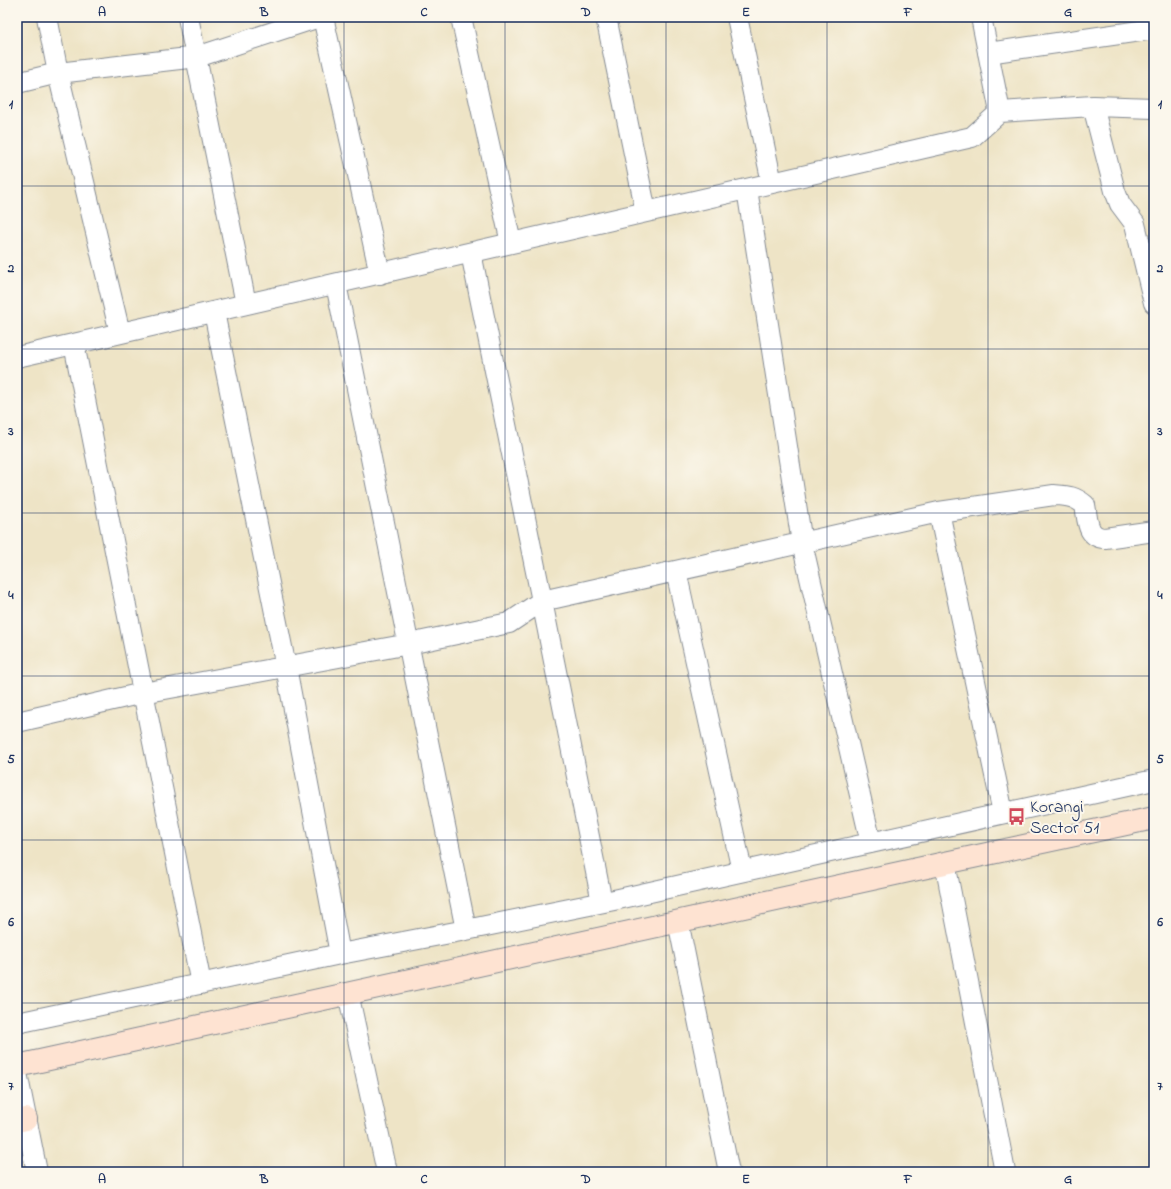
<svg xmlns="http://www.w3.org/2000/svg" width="1171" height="1189" font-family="'Indie Flower',sans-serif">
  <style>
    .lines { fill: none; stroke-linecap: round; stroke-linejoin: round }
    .street-casing { stroke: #848a92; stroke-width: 22 }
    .secondary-casing { stroke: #848a92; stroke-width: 24 }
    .street { stroke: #fff; stroke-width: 20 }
    .secondary { stroke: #fee3d2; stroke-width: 22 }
    .grid { fill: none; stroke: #1b2f5e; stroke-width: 1; stroke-opacity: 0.55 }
    .labels { text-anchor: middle; stroke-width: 4; stroke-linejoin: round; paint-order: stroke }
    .poi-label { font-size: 18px; fill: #1b2f5e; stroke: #fbf7ec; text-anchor: start }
    .neatline { fill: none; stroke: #1b2f5e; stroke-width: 1.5 }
    .grid-label { font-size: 13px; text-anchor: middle; font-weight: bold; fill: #1b2f5e }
  </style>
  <rect width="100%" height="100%" fill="#fbf7ec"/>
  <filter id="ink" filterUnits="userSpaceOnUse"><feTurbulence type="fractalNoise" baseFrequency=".025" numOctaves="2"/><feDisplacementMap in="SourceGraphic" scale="8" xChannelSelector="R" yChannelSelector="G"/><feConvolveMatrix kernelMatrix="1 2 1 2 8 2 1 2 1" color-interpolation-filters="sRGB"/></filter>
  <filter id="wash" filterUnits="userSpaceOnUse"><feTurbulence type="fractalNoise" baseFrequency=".012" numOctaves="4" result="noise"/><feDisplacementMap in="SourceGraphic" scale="16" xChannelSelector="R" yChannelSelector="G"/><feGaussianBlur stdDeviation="0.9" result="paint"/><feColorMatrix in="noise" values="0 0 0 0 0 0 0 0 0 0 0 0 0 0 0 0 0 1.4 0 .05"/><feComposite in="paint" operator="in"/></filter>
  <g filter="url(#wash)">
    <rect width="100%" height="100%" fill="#eee4c6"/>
  </g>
  <g filter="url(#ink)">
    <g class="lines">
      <defs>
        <path id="street" d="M47,17L58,73L120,333
          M188,17L246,304
          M323,17L380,274
          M461,17L511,243
          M606,17L646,212
          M737,17L772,183
          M981,17L1000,112
          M988,53L1154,29
          M17,83L58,73L197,57L319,17
          M1093,106L1115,191L1120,204L1135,224L1154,303
          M747,189L802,543L871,843
          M471,253L542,601L602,902
          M336,284L466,930
          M214,312L286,667L340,954
          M74,344L201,984
          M17,357L972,137L1000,112L1093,106L1154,108
          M939,512L1003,813
          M676,571L742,871
          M17,722L143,693L409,644L509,623L542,601L939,512L1054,495C1068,496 1074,496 1085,505C1088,520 1086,537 1105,538L1154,531
          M945,863L1005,1172
          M678,921L729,1172
          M348,993L387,1172
          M17,1023L340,954L466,930L614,900L1154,780
          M17,1073L37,1172"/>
        <path id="secondary" d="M17,1066L945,863L1154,818
          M17,1121L26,1119"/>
      </defs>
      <use href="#street" class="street-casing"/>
      <use href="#secondary" class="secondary-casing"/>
      <use href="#street" class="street"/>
      <use href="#secondary" class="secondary"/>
    </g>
  </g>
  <path class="grid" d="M183,17V1172M344,17V1172M505,17V1172M666,17V1172M827,17V1172M988,17V1172M17,186H1154M17,349H1154M17,513H1154M17,676H1154M17,840H1154M17,1003H1154"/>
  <defs>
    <symbol id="bus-bare" viewBox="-9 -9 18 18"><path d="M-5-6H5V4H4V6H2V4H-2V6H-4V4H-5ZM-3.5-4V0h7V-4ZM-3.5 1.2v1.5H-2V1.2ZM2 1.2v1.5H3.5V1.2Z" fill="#d1495b" stroke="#fbf7ec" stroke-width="2.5" paint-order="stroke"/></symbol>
  </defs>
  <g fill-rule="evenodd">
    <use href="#bus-bare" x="1004" y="804" width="25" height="25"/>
  </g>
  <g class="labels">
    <g class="poi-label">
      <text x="1030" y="812">Korangi<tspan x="1030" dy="21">Sector 51</tspan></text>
    </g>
  </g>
  <rect width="1171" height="1189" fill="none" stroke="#fbf7ec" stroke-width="44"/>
  <rect x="22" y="22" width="1127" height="1145" class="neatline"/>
  <g class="grid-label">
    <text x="102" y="16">A</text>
    <text x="264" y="16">B</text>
    <text x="424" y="16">C</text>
    <text x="586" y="16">D</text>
    <text x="746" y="16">E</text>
    <text x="908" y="16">F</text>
    <text x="1068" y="16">G</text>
    <text x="11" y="108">1</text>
    <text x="1160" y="108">1</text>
    <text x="11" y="272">2</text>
    <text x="1160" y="272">2</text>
    <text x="11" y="435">3</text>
    <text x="1160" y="435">3</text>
    <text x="11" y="599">4</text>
    <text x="1160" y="599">4</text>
    <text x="11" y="763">5</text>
    <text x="1160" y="763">5</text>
    <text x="11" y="926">6</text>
    <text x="1160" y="926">6</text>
    <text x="11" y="1090">7</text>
    <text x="1160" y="1090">7</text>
    <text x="102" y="1183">A</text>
    <text x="264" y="1183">B</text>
    <text x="424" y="1183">C</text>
    <text x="586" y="1183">D</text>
    <text x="746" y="1183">E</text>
    <text x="908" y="1183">F</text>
    <text x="1068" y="1183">G</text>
  </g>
</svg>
